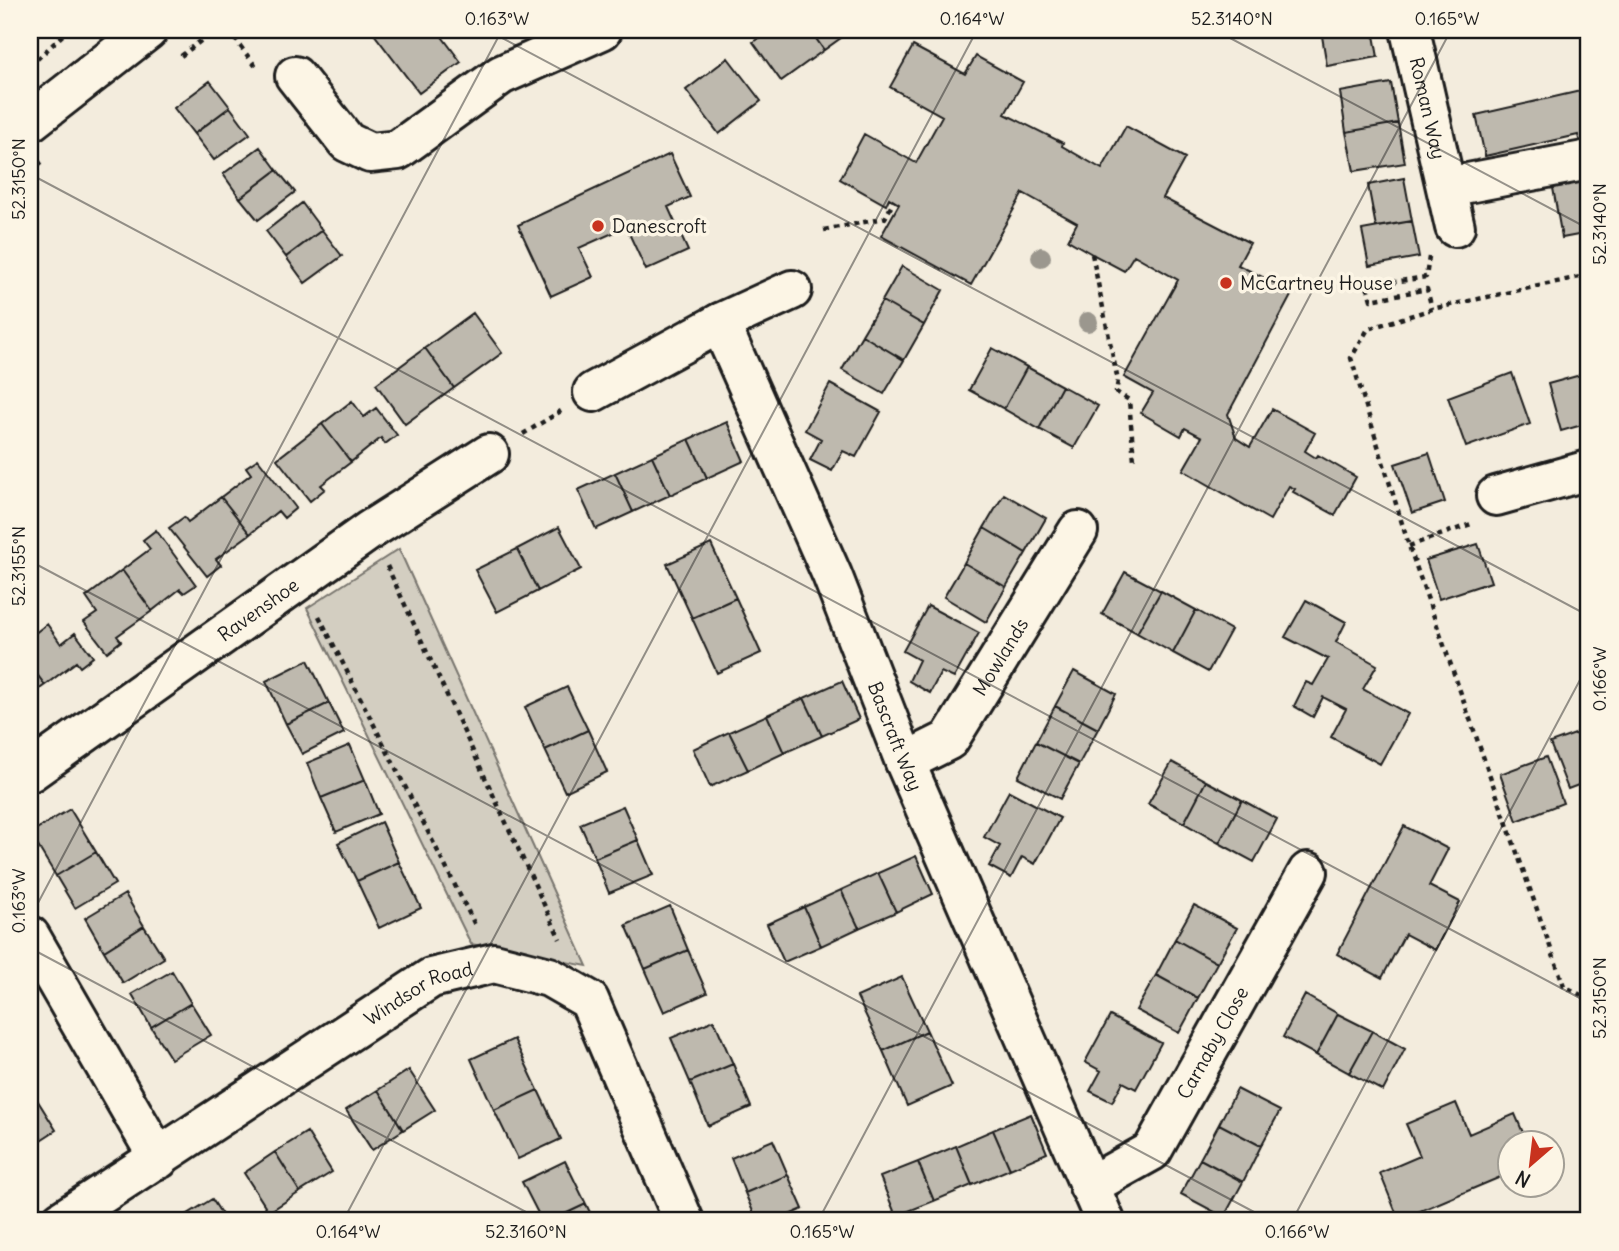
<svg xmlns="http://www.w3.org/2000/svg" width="1619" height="1251" font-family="Delius,sans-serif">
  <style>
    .green { fill: #d3cec1; stroke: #78756e; stroke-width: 2 }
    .building { fill: #beb9ae; stroke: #1c1c1c; stroke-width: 2 }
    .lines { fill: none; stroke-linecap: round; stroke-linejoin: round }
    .street-casing { stroke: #1c1c1c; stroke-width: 44 }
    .primary-casing { stroke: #1c1c1c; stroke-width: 44 }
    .path { stroke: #1c1c1c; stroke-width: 4.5; stroke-dasharray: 5 5; stroke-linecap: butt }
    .street { stroke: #fcf5e5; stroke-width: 38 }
    .primary { stroke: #fcf5e5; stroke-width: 38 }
    .tree { fill: #9b978e }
    .ticks { fill: none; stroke: #1c1c1c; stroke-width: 2; stroke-opacity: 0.45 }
    .poi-dot { fill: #c8321e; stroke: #fcf5e5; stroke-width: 2.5 }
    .labels { text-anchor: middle; stroke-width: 7; stroke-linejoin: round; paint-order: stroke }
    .street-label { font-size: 19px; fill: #1c1c1c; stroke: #fcf5e5 }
    .poi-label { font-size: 19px; fill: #1c1c1c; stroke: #fcf5e5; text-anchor: start }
    .neatline { fill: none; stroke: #1c1c1c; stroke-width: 2.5 }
    .ticks-label { font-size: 18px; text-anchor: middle; fill: #1c1c1c }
  </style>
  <rect width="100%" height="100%" fill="#f3ecdd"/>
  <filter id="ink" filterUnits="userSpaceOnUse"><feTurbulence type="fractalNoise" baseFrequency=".0143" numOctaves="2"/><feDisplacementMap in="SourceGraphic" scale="14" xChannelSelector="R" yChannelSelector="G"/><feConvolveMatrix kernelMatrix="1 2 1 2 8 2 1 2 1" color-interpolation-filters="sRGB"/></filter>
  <g filter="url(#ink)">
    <path class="green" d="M399,549L587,966L471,944L307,608Z"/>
    <path class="building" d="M371,30H437L461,62L419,93Z
      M770,30H810L824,50L781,81L753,42Z
      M810,30H852L824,50Z
      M1321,30H1373L1378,57L1327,66Z
      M913,46L965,74L976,56L1023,82L1005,114L1063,143L1062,146L1102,169L1126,126L1185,158L1163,198L1250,243L1238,265L1293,292L1228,414L1236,438L1250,447L1272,409L1315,433L1305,451L1316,458L1318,455L1356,477L1335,515L1293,492L1295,489L1289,486L1270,520L1183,470L1202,437L1185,428L1181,436L1141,413L1153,393L1124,377L1178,280L1134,255L1124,271L1092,254L1068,240L1077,223L1023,193L971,285L881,236L899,204L889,198L886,205L840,179L864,134L916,163L942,116L890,87Z
      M728,58L761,101L719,134L686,90Z
      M210,81L230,107L194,134L174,108Z
      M1391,83L1398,123L1346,132L1340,92Z
      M1589,89V150L1582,152L1578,135L1485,156L1476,115Z
      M230,107L250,134L214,160L194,134Z
      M1398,123L1405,163L1354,171L1346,132Z
      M260,147L277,170L240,198L223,174Z
      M670,154L690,197L668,207L688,251L646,270L626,227L579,248L593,277L551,296L518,225Z
      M277,170L295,192L258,220L240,198Z
      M1404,178L1412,221L1376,227L1368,185Z
      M1585,181L1589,206V233L1562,238L1553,188Z
      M302,203L322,230L286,257L266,231Z
      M1412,221L1419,257L1369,266L1362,230Z
      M322,230L342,256L305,283L286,257Z
      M902,266L943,290L924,325L882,301Z
      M882,301L924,325L904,360L862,335Z
      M473,313L502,353L454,388L425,348Z
      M862,335L904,360L884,394L842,370Z
      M425,348L454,388L405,424L376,384Z
      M992,348L1027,367L1004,409L969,390Z
      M1027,367L1062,386L1039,429L1004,409Z
      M1512,373L1530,424L1466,447L1448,397Z
      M1584,374L1589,393V423L1561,431L1548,384Z
      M830,384L881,412L856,457L843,451L832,471L810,460L821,439L805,430Z
      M1062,386L1098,406L1074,448L1039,429Z
      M352,401L364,417L376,408L397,435L385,444L381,438L351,462L322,424Z
      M727,422L744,461L707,478L689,439Z
      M322,424L351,462L321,485L325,489L310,501L277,459Z
      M689,439L707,478L670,495L652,456Z
      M1429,453L1445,502L1412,513L1395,464Z
      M652,456L670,495L633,512L615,473Z
      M258,459L296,508L284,518L278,511L250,534L221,497L251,474L246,467Z
      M615,473L633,512L596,529L578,490Z
      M1004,494L1046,518L1026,553L984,528Z
      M221,497L250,534L216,559L221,565L207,576L169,528L184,517L188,522Z
      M559,527L581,569L538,591L517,549Z
      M984,528L1026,553L1006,587L964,563Z
      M156,530L196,585L184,593L180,589L152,611L122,570L150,549L143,540Z
      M711,544L736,598L692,618L667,564Z
      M1478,544L1491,582L1439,599L1426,560Z
      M517,549L538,591L497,612L475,570Z
      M964,563L1006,587L986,622L944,597Z
      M122,570L152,611L117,636L121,641L107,652L84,622L97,613L86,597Z
      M1125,572L1161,591L1137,633L1102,614Z
      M1161,591L1196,610L1173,653L1137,633Z
      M736,598L761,653L717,673L692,618Z
      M1306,600L1346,622L1336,642L1377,665L1363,689L1408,714L1380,764L1331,737L1346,709L1323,697L1313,717L1294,706L1306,682L1313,685L1328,659L1285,637Z
      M928,606L979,633L954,678L941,672L930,693L909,681L919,660L903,651Z
      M1196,610L1231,630L1208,672L1173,653Z
      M47,624L61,644L75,633L93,657L80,667L76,662L45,685L30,665V637Z
      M308,660L329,703L286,724L266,681Z
      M30,665L45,685L30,696Z
      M1074,671L1116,694L1098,729L1055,706Z
      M842,681L859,719L822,736L804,698Z
      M567,687L588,730L545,750L525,707Z
      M804,698L822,736L784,753L767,715Z
      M329,703L344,733L302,754L286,724Z
      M1055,706L1098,729L1079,764L1036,742Z
      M767,715L784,753L748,770L729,732Z
      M1589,729V781L1568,789L1550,743Z
      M588,730L607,772L565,792L545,750Z
      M729,732L748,770L710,787L693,749Z
      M1036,742L1079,764L1060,799L1018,777Z
      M350,745L365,780L321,798L307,763Z
      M1546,757L1563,803L1517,821L1500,774Z
      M1172,762L1206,781L1184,823L1148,804Z
      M365,780L379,814L336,832L321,798Z
      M1206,781L1242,800L1219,843L1184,823Z
      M1009,791L1060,818L1035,864L1022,857L1011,878L989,866L1000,846L984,837Z
      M1242,800L1277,819L1254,862L1219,843Z
      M623,806L638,840L595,858L580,824Z
      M70,809L96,852L56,876L30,833Z
      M381,822L399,862L357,881L338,843Z
      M1404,826L1448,849L1429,886L1460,902L1435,950L1405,934L1382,978L1337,954Z
      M638,840L653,875L609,893L595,858Z
      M96,852L115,884L75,908L56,876Z
      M916,856L933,894L896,912L878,873Z
      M399,862L421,908L379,928L357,881Z
      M878,873L896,912L859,928L841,890Z
      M841,890L859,928L821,946L804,907Z
      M125,894L144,926L104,951L85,918Z
      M1194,905L1237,928L1217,963L1175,939Z
      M670,906L688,950L645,969L626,925Z
      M804,907L821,946L784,962L767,924Z
      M144,926L164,958L123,983L104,951Z
      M1175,939L1217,963L1198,998L1156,975Z
      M688,950L707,993L664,1012L645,969Z
      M172,971L191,1003L151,1027L132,994Z
      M1156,975L1198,998L1179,1033L1136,1010Z
      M902,977L927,1031L883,1051L857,997Z
      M1305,995L1338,1014L1316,1055L1283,1037Z
      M191,1003L211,1035L171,1059L151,1027Z
      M1338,1014L1372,1031L1349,1073L1316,1055Z
      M1110,1016L1161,1043L1136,1089L1123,1082L1112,1102L1090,1091L1101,1071L1085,1062Z
      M714,1020L733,1064L690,1082L671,1038Z
      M927,1031L952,1086L907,1106L883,1051Z
      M1372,1031L1405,1049L1383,1091L1349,1073Z
      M514,1039L538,1090L494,1110L471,1059Z
      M733,1064L751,1107L708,1126L690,1082Z
      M409,1070L435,1110L403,1130L378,1090Z
      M1237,1089L1280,1111L1261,1146L1219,1124Z
      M31,1090L56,1130L30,1147V1091Z
      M378,1090L403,1130L372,1150L346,1110Z
      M538,1090L561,1139L518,1159L494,1110Z
      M1456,1103L1469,1134L1515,1114L1527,1142H1510V1173L1399,1220L1380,1173L1420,1156L1406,1124Z
      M1031,1114L1047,1153L1010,1169L993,1130Z
      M1219,1124L1261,1146L1243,1182L1200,1159Z
      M993,1130L1010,1169L972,1185L956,1146Z
      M307,1132L332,1172L300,1192L275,1152Z
      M773,1140L788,1175L745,1193L731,1158Z
      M956,1146L972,1185L934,1201L918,1162Z
      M275,1152L300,1192L269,1212L244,1173Z
      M1200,1159L1243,1182L1224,1217L1181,1194Z
      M565,1161L586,1204L550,1221H542L522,1182Z
      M918,1162L934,1201L896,1216L880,1177Z
      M788,1175L803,1209L775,1221H757L745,1193Z
      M212,1199L226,1221H182L180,1219Z
      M586,1204L594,1221H550Z"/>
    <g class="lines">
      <defs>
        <g id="street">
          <path id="s1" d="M1410,30L1455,227"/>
          <path d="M295,76L347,142L370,153L398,150L501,75L602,30"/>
          <path d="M1447,187L1589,160"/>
          <path id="s2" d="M792,290L720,323L832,575L905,762L1105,1221"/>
          <path d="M593,392L720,323"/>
          <path d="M1496,496L1589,470"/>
          <path id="s3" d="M905,762L949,740L1078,531"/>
          <path id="s4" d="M30,772L370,530L489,454"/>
          <path d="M30,936L159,1159"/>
          <path id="s5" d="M1089,1186L1152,1151L1308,872"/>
          <path id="s6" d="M61,1221L431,978L494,963L549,977L589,1000L684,1221"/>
        </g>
        <path id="primary" d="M30,122L148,30"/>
      </defs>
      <use href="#street" class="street-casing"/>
      <use href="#primary" class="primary-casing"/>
      <path class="path" d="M228,30L257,68
        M181,56L215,30
        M30,66L68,30
        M30,171L43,161
        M824,230L885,218L894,201
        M1092,254L1118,381L1116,392L1129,400L1134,460
        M1429,257L1426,277L1367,286L1371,300L1427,289L1432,309
        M1589,275L1432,309L1368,329L1351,358L1409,546L1564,986L1589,999
        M523,434L561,411
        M1409,546L1471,524
        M387,566L560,939
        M319,616L476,927"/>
      <use href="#street" class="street"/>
      <use href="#primary" class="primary"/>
    </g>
    <g class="tree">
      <circle cx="1041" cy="257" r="10"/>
      <circle cx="1088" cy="322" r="10"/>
    </g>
  </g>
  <path class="ticks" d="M487,30L1589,616M1215,30L1589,229M30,174L1589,1003M30,561L1271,1221M30,918L502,30M30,948L543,1221M343,1221L977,30M818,1221L1451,30M1292,1221L1589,663"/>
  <g class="poi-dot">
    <circle cx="598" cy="226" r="7"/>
    <circle cx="1226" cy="283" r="7"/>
  </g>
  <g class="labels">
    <g class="street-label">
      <text dy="7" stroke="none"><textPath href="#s1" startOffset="80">Roman Way</textPath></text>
      <text dy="7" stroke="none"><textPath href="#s4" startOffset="280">Ravenshoe</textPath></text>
      <text dy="7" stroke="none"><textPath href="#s3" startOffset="147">Mowlands</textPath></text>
      <text dy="7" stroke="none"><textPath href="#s2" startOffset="528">Bascraft Way</textPath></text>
      <text dy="7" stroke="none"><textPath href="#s6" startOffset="425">Windsor Road</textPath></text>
      <text dy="7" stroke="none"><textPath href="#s5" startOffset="196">Carnaby Close</textPath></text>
    </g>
    <g class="poi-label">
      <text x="612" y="233">Danescroft</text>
      <text x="1240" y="290">McCartney House</text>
    </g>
  </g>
  <rect width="1619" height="1251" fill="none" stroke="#fcf5e5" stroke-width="77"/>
  <g transform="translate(1531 1164) rotate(208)"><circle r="33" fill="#fcf5e5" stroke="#a29e95" stroke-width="2"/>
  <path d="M0-5L12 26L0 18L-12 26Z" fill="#c8321e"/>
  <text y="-10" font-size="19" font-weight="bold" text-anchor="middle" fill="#1c1c1c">N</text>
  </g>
  <rect x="38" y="38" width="1542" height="1174" class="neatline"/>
  <g class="ticks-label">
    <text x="497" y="25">0.163°W</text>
    <text x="972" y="25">0.164°W</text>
    <text x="1232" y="25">52.3140°N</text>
    <text x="1447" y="25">0.165°W</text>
    <text transform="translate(19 179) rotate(-90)" y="6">52.3150°N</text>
    <text transform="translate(1600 224) rotate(-90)" y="6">52.3140°N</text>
    <text transform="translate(19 566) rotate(-90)" y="6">52.3155°N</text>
    <text transform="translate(1600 679) rotate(-90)" y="6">0.166°W</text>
    <text transform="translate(19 901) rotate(-90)" y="6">0.163°W</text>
    <text transform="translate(1600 998) rotate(-90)" y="6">52.3150°N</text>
    <text x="348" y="1238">0.164°W</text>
    <text x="526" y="1238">52.3160°N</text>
    <text x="822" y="1238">0.165°W</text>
    <text x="1297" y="1238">0.166°W</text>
  </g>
</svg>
